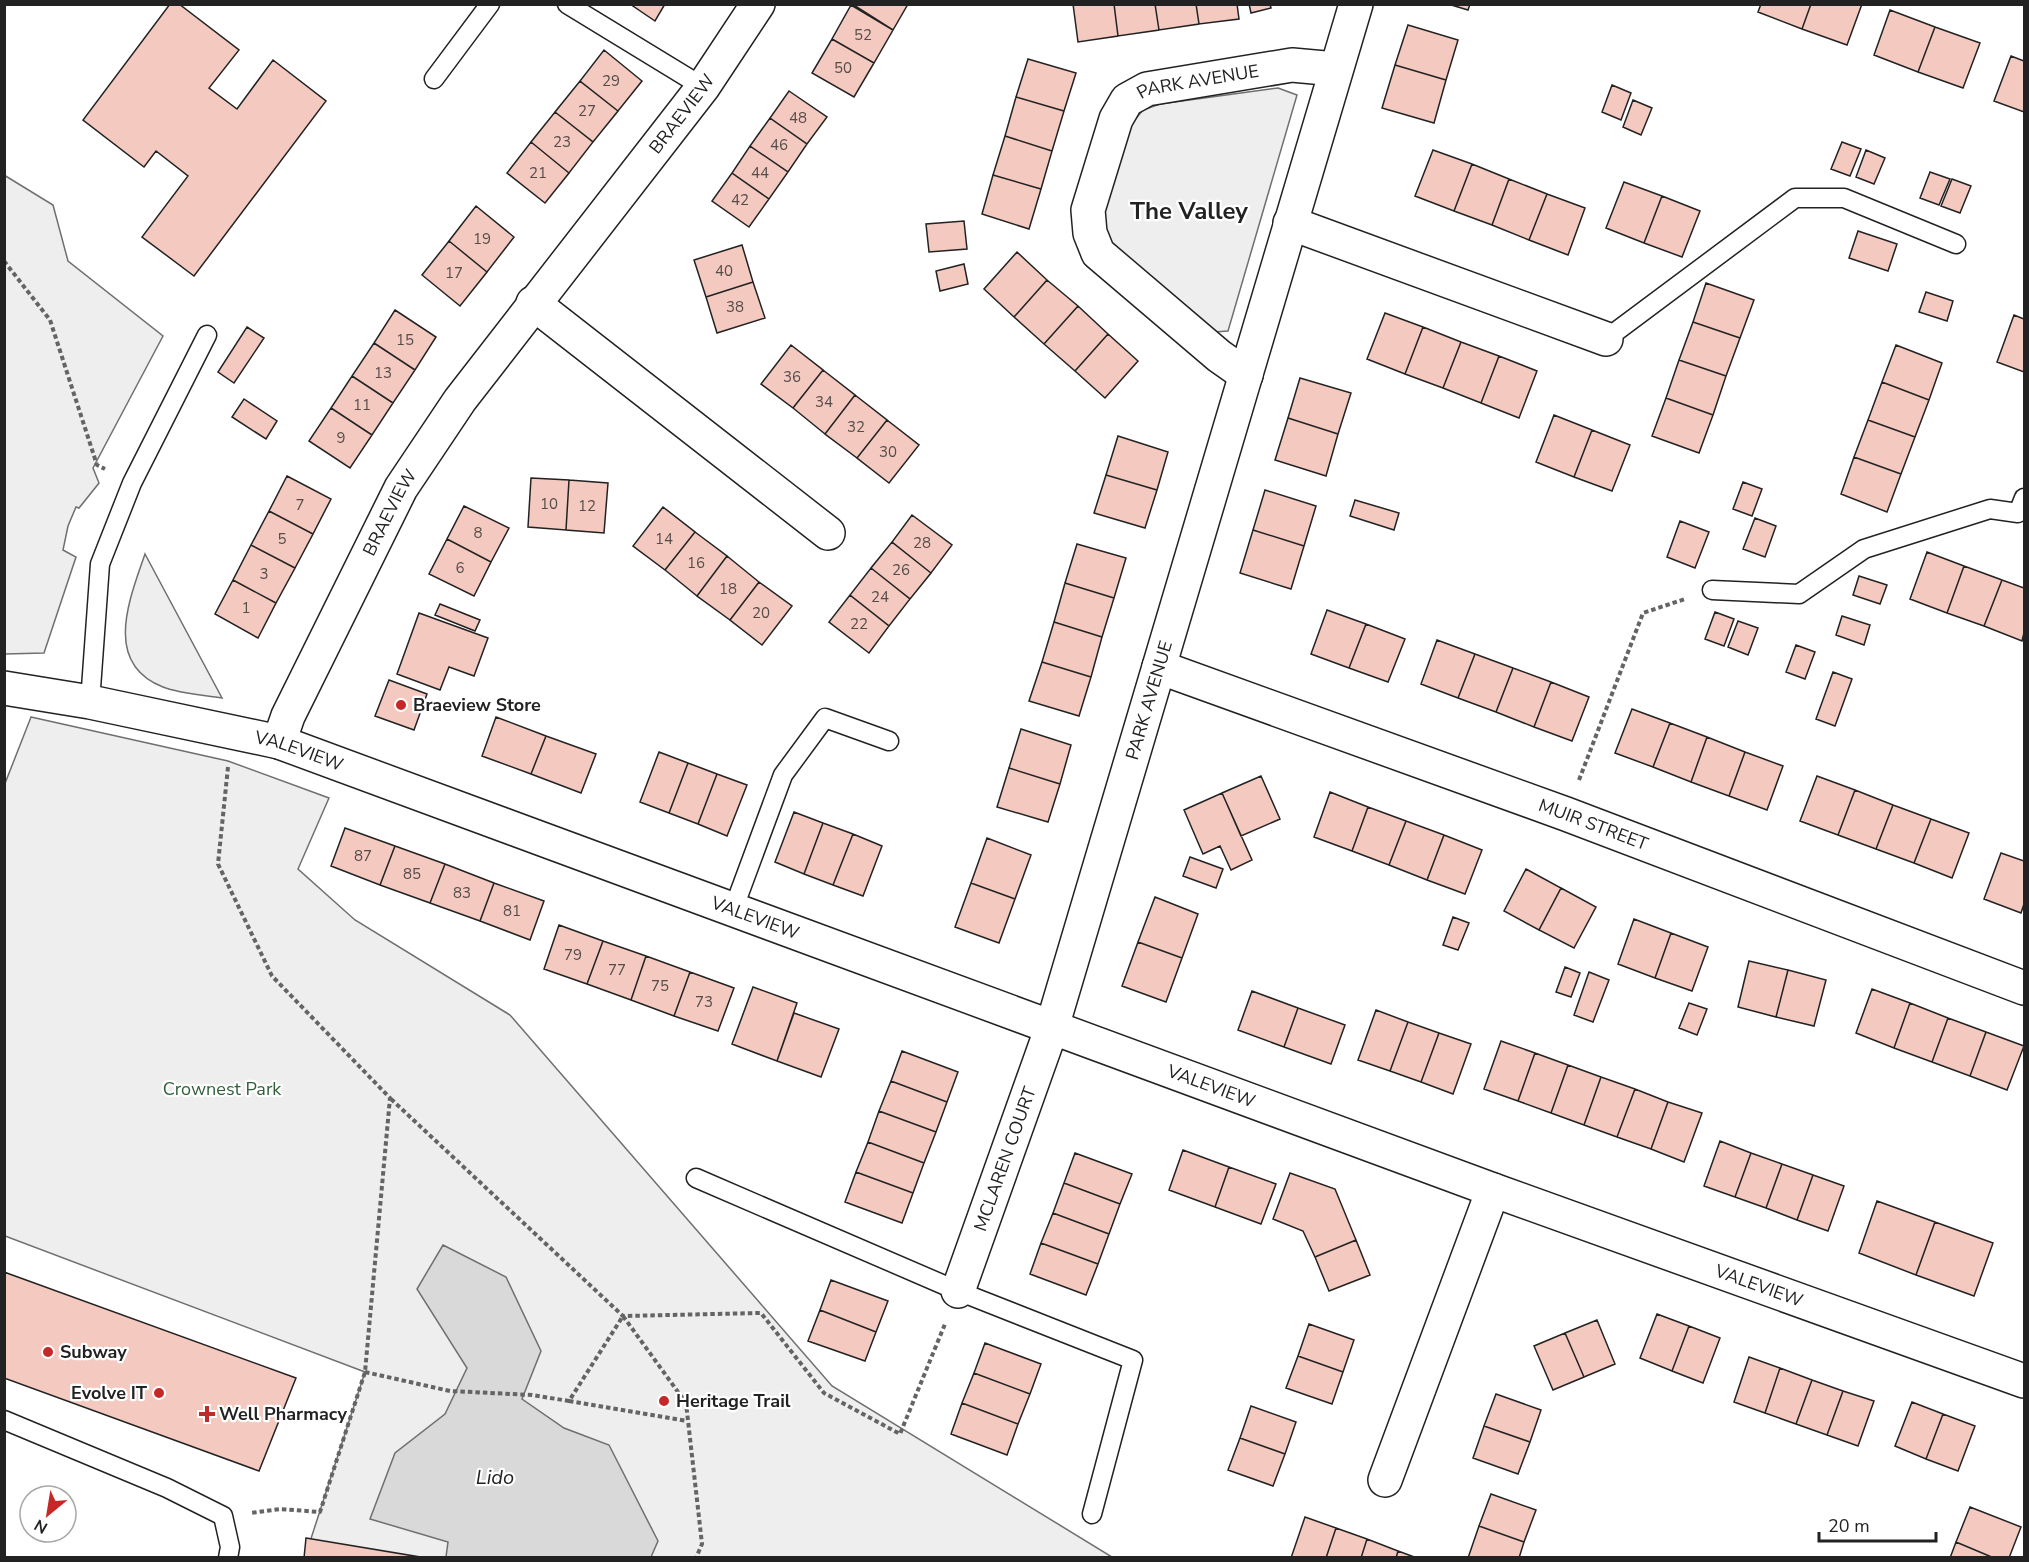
<svg xmlns="http://www.w3.org/2000/svg" width="2029" height="1562" font-family="'Nunito Sans',sans-serif">
  <style>
    .green { fill: #eee; stroke: #6f6f6f; stroke-width: 1.5 }
    .water { fill: #d9d9d9; stroke: #6f6f6f; stroke-width: 1.5 }
    .building { fill: #f3c9c0; stroke: #222; stroke-width: 1.5 }
    .lines { fill: none; stroke-linecap: round; stroke-linejoin: round }
    .lane-casing { stroke: #222; stroke-width: 21 }
    .street-casing { stroke: #222; stroke-width: 36 }
    .path { stroke: #646464; stroke-width: 4; stroke-dasharray: 4.5 3; stroke-linecap: butt }
    .lane { stroke: #fff; stroke-width: 18 }
    .street { stroke: #fff; stroke-width: 33 }
    .poi-dot { fill: #c62828; stroke: #fff; stroke-width: 2 }
    .labels { text-anchor: middle; stroke-width: 4.5; stroke-linejoin: round; paint-order: stroke }
    .number-label { font-size: 15px; fill: #564c4a }
    .street-label { font-size: 18px; fill: #222; stroke: #fff }
    .poi-label { font-size: 18px; font-weight: bold; fill: #222; stroke: #fff; text-anchor: start }
    .park-label { font-size: 18px; fill: #2f5e38; stroke: #fff }
    .water-label { font-size: 20px; font-style: italic; fill: #222; stroke: #fff }
    .district-label { font-size: 24px; font-weight: bold; fill: #222; stroke: #fff }
  </style>
  <rect width="100%" height="100%" fill="#fff"/>
  <path class="green" d="M1278,88L1297,95L1228,331L1214,332L1108,242L1102,225L1103,207L1132,123L1143,110L1160,104Z
    M4,175L53,205L68,261L163,336L93,468L99,483L79,508L76,507L68,526L63,550L76,557L44,653L5,654Z
    M145,554L222,698C204,695 181,694 163,687C102,663 130,598 145,554Z
    M31,717L228,761L329,798L298,869L355,920L510,1015L832,1386L1112,1557H305L365,1372L5,1236L4,786Z"/>
  <path class="water" d="M443,1245L506,1277L541,1351L522,1399L564,1428L609,1445L658,1541L651,1557H446L448,1542L370,1519L395,1453L445,1414L467,1368L417,1289Z"/>
  <path class="building" d="M170,4H179L239,50L209,88L237,109L273,60L326,101L194,276L142,237L188,176L156,151L144,167L83,120Z
    M630,4H665L655,21Z
    M852,4H908L893,30Z
    M1073,4H1114L1118,36L1078,42Z
    M1114,4H1155L1159,30L1118,36Z
    M1155,4H1196L1199,24L1159,30Z
    M1196,4H1237L1239,19L1199,24Z
    M1249,4H1270L1271,8L1251,13Z
    M1448,4H1470L1468,10Z
    M1761,4H1811L1802,29L1758,12Z
    M1811,4H1862L1847,45L1802,29Z
    M851,5L893,30L874,63L832,39Z
    M1890,10L1935,27L1918,72L1874,55Z
    M1408,25L1458,40L1446,80L1395,65Z
    M1935,27L1980,43L1963,88L1918,72Z
    M832,39L874,63L854,97L812,73Z
    M604,50L642,81L618,111L580,81Z
    M2011,56L2024,61V112L1994,101Z
    M1028,59L1076,73L1064,111L1016,97Z
    M1395,65L1446,80L1434,123L1382,108Z
    M580,81L618,111L593,142L555,112Z
    M1612,85L1631,93L1621,120L1602,112Z
    M789,91L827,117L807,144L770,118Z
    M1016,97L1064,111L1052,151L1005,136Z
    M1633,100L1652,108L1641,135L1623,127Z
    M555,112L593,142L569,173L531,142Z
    M770,118L807,144L788,172L750,146Z
    M1005,136L1052,151L1041,189L993,175Z
    M531,142L569,173L545,203L507,173Z
    M1842,142L1861,149L1850,176L1831,169Z
    M750,146L788,172L769,199L732,173Z
    M1433,150L1472,164L1454,211L1415,196Z
    M1866,150L1885,158L1874,184L1856,177Z
    M1472,164L1509,179L1492,225L1454,211Z
    M1930,172L1950,179L1939,205L1920,198Z
    M732,173L769,199L749,227L712,201Z
    M993,175L1041,189L1029,229L982,214Z
    M1509,179L1547,194L1529,240L1492,225Z
    M1952,179L1971,186L1960,213L1941,206Z
    M1624,182L1662,196L1644,243L1606,228Z
    M1547,194L1585,208L1568,255L1529,240Z
    M1662,196L1700,211L1682,257L1644,243Z
    M476,206L514,237L487,272L449,241Z
    M964,221L967,249L929,252L926,224Z
    M1858,231L1897,244L1888,271L1849,258Z
    M449,241L487,272L460,306L422,275Z
    M742,245L753,282L706,297L694,260Z
    M1017,252L1047,280L1014,317L984,289Z
    M964,264L968,284L940,291L936,271Z
    M1047,280L1078,306L1044,344L1014,317Z
    M753,282L765,318L717,333L706,297Z
    M1706,283L1754,300L1740,338L1693,322Z
    M1926,292L1953,301L1947,321L1919,312Z
    M1078,306L1108,334L1075,371L1044,344Z
    M395,310L436,337L415,370L374,343Z
    M1385,313L1423,327L1405,374L1367,359Z
    M2014,315L2024,319V372L1997,362Z
    M1693,322L1740,338L1726,376L1679,360Z
    M247,327L264,338L234,383L218,372Z
    M1423,327L1461,342L1443,388L1405,374Z
    M1108,334L1138,361L1105,398L1075,371Z
    M1461,342L1499,356L1481,403L1443,388Z
    M374,343L415,370L393,403L352,376Z
    M791,345L823,370L793,408L761,384Z
    M1896,345L1942,363L1929,400L1882,382Z
    M1499,356L1537,371L1519,418L1481,403Z
    M1679,360L1726,376L1713,415L1666,398Z
    M823,370L855,395L825,434L793,408Z
    M352,376L393,403L372,435L331,408Z
    M1300,378L1351,393L1338,434L1288,418Z
    M1882,382L1929,400L1915,437L1868,420Z
    M855,395L887,420L857,458L825,434Z
    M1666,398L1713,415L1699,453L1652,436Z
    M244,399L277,421L266,439L232,417Z
    M331,408L372,435L350,468L309,441Z
    M1554,415L1592,430L1574,477L1536,462Z
    M1288,418L1338,434L1326,476L1275,460Z
    M887,420L919,445L889,483L857,458Z
    M1868,420L1915,437L1901,474L1854,457Z
    M1592,430L1630,445L1612,491L1574,477Z
    M1118,436L1168,452L1157,490L1106,475Z
    M1854,457L1901,474L1887,512L1841,494Z
    M1106,475L1157,490L1145,528L1094,513Z
    M287,476L331,499L313,534L269,511Z
    M531,478L569,480L566,530L528,527Z
    M569,480L608,483L604,533L566,530Z
    M1743,482L1762,489L1752,516L1733,509Z
    M1265,490L1316,506L1304,546L1253,530Z
    M1355,500L1399,513L1394,530L1350,516Z
    M464,506L509,528L491,562L447,539Z
    M663,507L695,532L665,570L633,546Z
    M269,511L313,534L295,568L251,545Z
    M912,515L952,545L931,573L892,542Z
    M1755,518L1776,526L1765,557L1743,549Z
    M1680,521L1709,532L1695,568L1667,557Z
    M1253,530L1304,546L1291,589L1240,573Z
    M695,532L727,556L697,596L665,570Z
    M447,539L491,562L474,596L429,574Z
    M892,542L931,573L910,599L871,568Z
    M1077,544L1126,558L1114,598L1065,583Z
    M251,545L295,568L276,603L233,580Z
    M1927,552L1964,566L1947,613L1910,599Z
    M727,556L759,582L730,620L697,596Z
    M1964,566L2002,580L1984,626L1947,613Z
    M871,568L910,599L889,626L850,595Z
    M1859,576L1887,585L1880,604L1853,595Z
    M233,580L276,603L258,638L215,614Z
    M2002,580L2024,588V633L2022,641L1984,626Z
    M759,582L792,606L762,645L730,620Z
    M1065,583L1114,598L1102,637L1054,622Z
    M850,595L889,626L869,653L829,622Z
    M440,604L480,620L475,631L435,615Z
    M1327,610L1366,624L1349,668L1311,654Z
    M1715,612L1734,619L1724,646L1705,639Z
    M419,613L488,638L474,676L449,667L440,690L397,674Z
    M1842,616L1870,625L1864,645L1836,635Z
    M1738,621L1758,628L1748,655L1728,647Z
    M1054,622L1102,637L1091,677L1042,662Z
    M1366,624L1405,639L1388,682L1349,668Z
    M1437,640L1475,654L1458,698L1421,684Z
    M1796,645L1815,652L1805,679L1786,672Z
    M1475,654L1513,668L1496,712L1458,698Z
    M1042,662L1091,677L1079,716L1029,701Z
    M1513,668L1551,682L1534,727L1496,712Z
    M1833,672L1852,679L1835,726L1816,719Z
    M389,680L427,694L414,730L375,716Z
    M1551,682L1589,697L1572,741L1534,727Z
    M1632,709L1670,723L1653,767L1615,753Z
    M496,717L546,736L531,774L482,756Z
    M1670,723L1707,737L1691,782L1653,767Z
    M1021,729L1071,745L1060,784L1009,768Z
    M546,736L596,754L581,793L531,774Z
    M1707,737L1745,752L1729,796L1691,782Z
    M659,752L688,763L669,813L640,802Z
    M1745,752L1783,766L1767,810L1729,796Z
    M688,763L717,774L698,824L669,813Z
    M1009,768L1060,784L1048,822L997,807Z
    M717,774L747,785L727,836L698,824Z
    M1261,776L1280,819L1241,836L1222,793Z
    M1817,776L1855,790L1838,835L1800,821Z
    M1855,790L1893,805L1876,849L1838,835Z
    M1330,792L1368,807L1352,851L1314,837Z
    M1222,793L1252,860L1231,870L1220,846L1203,854L1184,810Z
    M1893,805L1931,819L1914,863L1876,849Z
    M1368,807L1406,821L1389,865L1352,851Z
    M794,812L823,823L804,874L775,862Z
    M1931,819L1969,833L1952,878L1914,863Z
    M1406,821L1444,835L1427,880L1389,865Z
    M823,823L853,834L833,885L804,874Z
    M345,828L395,846L380,885L331,866Z
    M853,834L882,846L863,896L833,885Z
    M1444,835L1482,850L1465,894L1427,880Z
    M987,838L1031,855L1015,899L971,883Z
    M395,846L445,864L430,903L380,885Z
    M2001,853L2024,861V904L2021,913L1984,899Z
    M1190,857L1223,869L1216,888L1183,876Z
    M445,864L494,883L480,921L430,903Z
    M1526,869L1561,888L1539,930L1504,911Z
    M494,883L544,901L530,940L480,921Z
    M971,883L1015,899L999,943L955,927Z
    M1561,888L1596,907L1574,948L1539,930Z
    M1155,897L1198,914L1182,958L1138,942Z
    M1453,917L1469,923L1458,950L1443,945Z
    M1634,919L1671,933L1655,978L1618,964Z
    M559,925L603,941L587,984L544,969Z
    M1671,933L1708,947L1692,991L1655,978Z
    M603,941L646,956L631,1000L587,984Z
    M1138,942L1182,958L1166,1002L1122,986Z
    M646,956L690,972L674,1016L631,1000Z
    M1749,961L1788,970L1776,1017L1738,1007Z
    M1565,967L1580,973L1571,997L1556,992Z
    M1788,970L1826,980L1814,1026L1776,1017Z
    M690,972L734,988L718,1031L674,1016Z
    M1589,972L1609,980L1593,1022L1574,1015Z
    M753,987L797,1003L777,1061L732,1044Z
    M1872,989L1910,1003L1894,1048L1856,1033Z
    M1252,991L1298,1008L1284,1047L1238,1030Z
    M1689,1003L1707,1009L1697,1035L1679,1028Z
    M1910,1003L1948,1018L1932,1062L1894,1048Z
    M1298,1008L1345,1025L1331,1064L1284,1047Z
    M1376,1010L1408,1022L1390,1071L1358,1060Z
    M794,1013L839,1029L821,1077L777,1061Z
    M1948,1018L1986,1032L1970,1076L1932,1062Z
    M1408,1022L1439,1033L1421,1082L1390,1071Z
    M1986,1032L2024,1046L2007,1090L1970,1076Z
    M1439,1033L1471,1044L1453,1094L1421,1082Z
    M1501,1041L1535,1053L1518,1101L1484,1089Z
    M902,1051L958,1072L947,1102L891,1081Z
    M1535,1053L1568,1065L1551,1113L1518,1101Z
    M1568,1065L1601,1077L1584,1125L1551,1113Z
    M1601,1077L1635,1089L1617,1137L1584,1125Z
    M891,1081L947,1102L936,1132L879,1111Z
    M1635,1089L1668,1102L1651,1149L1617,1137Z
    M1668,1102L1702,1113L1684,1162L1651,1149Z
    M879,1111L936,1132L924,1163L868,1142Z
    M1720,1141L1751,1153L1735,1197L1704,1186Z
    M868,1142L924,1163L913,1193L856,1172Z
    M1183,1150L1229,1167L1215,1207L1169,1190Z
    M1075,1153L1132,1174L1120,1204L1064,1183Z
    M1751,1153L1782,1164L1766,1208L1735,1197Z
    M1782,1164L1813,1175L1797,1220L1766,1208Z
    M1229,1167L1276,1184L1261,1224L1215,1207Z
    M856,1172L913,1193L902,1223L845,1202Z
    M1290,1173L1335,1189L1356,1240L1315,1257L1303,1231L1273,1219Z
    M1813,1175L1844,1186L1828,1231L1797,1220Z
    M1064,1183L1120,1204L1109,1234L1053,1213Z
    M1877,1201L1935,1222L1916,1275L1859,1253Z
    M1053,1213L1109,1234L1098,1264L1041,1243Z
    M1935,1222L1993,1243L1974,1296L1916,1275Z
    M1356,1240L1370,1275L1329,1291L1315,1257Z
    M1041,1243L1098,1264L1086,1295L1030,1274Z
    M4,1272L296,1378L259,1471L4,1378Z
    M831,1280L888,1301L876,1332L820,1310Z
    M820,1310L876,1332L865,1361L808,1341Z
    M1657,1314L1689,1326L1672,1371L1640,1358Z
    M1597,1320L1615,1364L1584,1377L1565,1333Z
    M1309,1324L1354,1340L1343,1372L1298,1356Z
    M1689,1326L1720,1338L1703,1383L1672,1371Z
    M1565,1333L1584,1377L1553,1390L1534,1346Z
    M985,1343L1041,1364L1030,1394L974,1373Z
    M1298,1356L1343,1372L1332,1404L1286,1388Z
    M1749,1357L1780,1368L1765,1413L1734,1402Z
    M1780,1368L1812,1380L1796,1424L1765,1413Z
    M974,1373L1030,1394L1018,1424L962,1403Z
    M1812,1380L1843,1391L1827,1435L1796,1424Z
    M1843,1391L1874,1401L1858,1446L1827,1435Z
    M1496,1394L1541,1410L1530,1442L1484,1426Z
    M1912,1402L1943,1414L1926,1459L1895,1446Z
    M962,1403L1018,1424L1007,1455L951,1434Z
    M1251,1406L1296,1422L1285,1454L1240,1438Z
    M1943,1414L1975,1426L1958,1471L1926,1459Z
    M1484,1426L1530,1442L1518,1474L1473,1458Z
    M1240,1438L1285,1454L1273,1486L1228,1470Z
    M1491,1494L1536,1510L1524,1542L1479,1526Z
    M1970,1507L2021,1527L2009,1558H1994L1956,1542Z
    M1305,1517L1336,1528L1326,1558H1291Z
    M1479,1526L1524,1542L1519,1558H1468Z
    M1336,1528L1367,1539L1361,1558H1326Z
    M306,1538L420,1557V1558H304Z
    M1367,1539L1398,1551L1396,1558H1361Z
    M1956,1542L1994,1558H1950Z
    M1398,1551L1417,1558H1396Z"/>
  <g class="lines">
    <defs>
      <path id="lane" d="M567,4L703,87
        M434,79L490,4
        M1606,339L1795,198H1844L1956,244
        M1712,590L1799,594L1864,549L1990,509L2018,513L2024,498
        M90,702L100,564L132,483L207,335
        M733,910L783,775L825,718L889,741
        M696,1178L958,1291L1133,1360L1092,1514
        M4,1420L167,1488L223,1516L230,1547L228,1558"/>
      <g id="street">
        <path d="M1290,223L1606,339"/>
        <path d="M533,303L828,533"/>
        <path id="s1" d="M1246,375L1219,356L1098,253L1090,233L1088,210L1116,119L1127,100L1147,89L1292,65L1336,69"/>
        <path id="s2" d="M1159,667L1566,814L2024,988"/>
        <path id="s3" d="M4,688L90,702L279,742L1493,1190L2024,1381"/>
        <path id="s4" d="M279,742L288,716L401,488L460,400L703,87L758,4"/>
        <path id="s5" d="M958,1291L1052,1027L1356,4"/>
        <path d="M1385,1480L1493,1190"/>
      </g>
    </defs>
    <use href="#lane" class="lane-casing"/>
    <use href="#street" class="street-casing"/>
    <path class="path" d="M4,261L50,320L97,465L105,469
      M228,767L218,864L272,976L390,1098L365,1372L320,1512L280,1509L251,1513
      M1579,780L1643,613L1685,599
      M391,1099L623,1316L761,1313L824,1393L900,1434L945,1324
      M365,1372L450,1391L532,1395L569,1401L623,1316L686,1403L702,1544L696,1558
      M569,1401L687,1421"/>
    <use href="#lane" class="lane"/>
    <use href="#street" class="street"/>
  </g>
  <g class="poi-dot">
    <circle cx="401" cy="705" r="6"/>
    <circle cx="48" cy="1352" r="6"/>
    <circle cx="159" cy="1393" r="6"/>
    <circle cx="664" cy="1401" r="6"/>
    <path d="M204 1405h6v6h6v6h-6v6h-6v-6h-6v-6h6z"/>
  </g>
  <g class="labels">
    <g class="number-label">
      <text x="863" y="40">52</text>
      <text x="843" y="73">50</text>
      <text x="611" y="86">29</text>
      <text x="587" y="116">27</text>
      <text x="798" y="123">48</text>
      <text x="562" y="147">23</text>
      <text x="779" y="150">46</text>
      <text x="538" y="178">21</text>
      <text x="760" y="178">44</text>
      <text x="740" y="205">42</text>
      <text x="482" y="244">19</text>
      <text x="724" y="276">40</text>
      <text x="454" y="278">17</text>
      <text x="735" y="312">38</text>
      <text x="405" y="345">15</text>
      <text x="383" y="378">13</text>
      <text x="792" y="382">36</text>
      <text x="824" y="407">34</text>
      <text x="362" y="410">11</text>
      <text x="856" y="432">32</text>
      <text x="341" y="443">9</text>
      <text x="888" y="457">30</text>
      <text x="549" y="509">10</text>
      <text x="300" y="510">7</text>
      <text x="587" y="511">12</text>
      <text x="478" y="538">8</text>
      <text x="282" y="544">5</text>
      <text x="664" y="544">14</text>
      <text x="922" y="548">28</text>
      <text x="696" y="568">16</text>
      <text x="460" y="573">6</text>
      <text x="901" y="575">26</text>
      <text x="264" y="579">3</text>
      <text x="728" y="594">18</text>
      <text x="880" y="602">24</text>
      <text x="246" y="613">1</text>
      <text x="761" y="618">20</text>
      <text x="859" y="629">22</text>
      <text x="363" y="861">87</text>
      <text x="412" y="879">85</text>
      <text x="462" y="898">83</text>
      <text x="512" y="916">81</text>
      <text x="573" y="960">79</text>
      <text x="617" y="975">77</text>
      <text x="660" y="991">75</text>
      <text x="704" y="1007">73</text>
    </g>
    <g class="street-label">
      <text dy="6" stroke="none"><textPath href="#s1" startOffset="428">PARK AVENUE</textPath></text>
      <text dy="6" stroke="none"><textPath href="#s4" startOffset="750">BRAEVIEW</textPath></text>
      <text dy="6" stroke="none"><textPath href="#s4" startOffset="255">BRAEVIEW</textPath></text>
      <text dy="6" stroke="none"><textPath href="#s5" startOffset="621">PARK AVENUE</textPath></text>
      <text dy="6" stroke="none"><textPath href="#s3" startOffset="302">VALEVIEW</textPath></text>
      <text dy="6" stroke="none"><textPath href="#s2" startOffset="462">MUIR STREET</textPath></text>
      <text dy="6" stroke="none"><textPath href="#s3" startOffset="788">VALEVIEW</textPath></text>
      <text dy="6" stroke="none"><textPath href="#s3" startOffset="1274">VALEVIEW</textPath></text>
      <text dy="6" stroke="none"><textPath href="#s5" startOffset="140">MCLAREN COURT</textPath></text>
      <text dy="6" stroke="none"><textPath href="#s3" startOffset="1857">VALEVIEW</textPath></text>
    </g>
    <g class="poi-label">
      <text x="413" y="711">Braeview Store</text>
      <text x="60" y="1358">Subway</text>
      <text x="147" y="1399" text-anchor="end">Evolve IT</text>
      <text x="676" y="1407">Heritage Trail</text>
      <text x="219" y="1420">Well Pharmacy</text>
    </g>
    <g class="park-label">
      <text x="222" y="1095">Crownest Park</text>
    </g>
    <g class="water-label">
      <text x="495" y="1484">Lido</text>
    </g>
    <g class="district-label">
      <text x="1189" y="219">The Valley</text>
    </g>
  </g>
  <rect width="2029" height="1562" fill="none" stroke="#222222" stroke-width="12"/>
  <g transform="translate(48 1514) rotate(210)"><circle r="28" fill="#ffffff" stroke="#a7a7a7" stroke-width="1.5"/>
  <path d="M0-4.5L10 22L0 15L-10 22Z" fill="#c62828"/>
  <text y="-9" font-size="16" font-weight="bold" text-anchor="middle" fill="#222222">N</text>
  </g>
  <path d="M1819 1532v9h117v-9" fill="none" stroke="#222222" stroke-width="3"/>
  <text x="1828" y="1532" font-size="18" fill="#222222" stroke="#ffffff" stroke-width="4.5" paint-order="stroke">20 m</text>
</svg>
